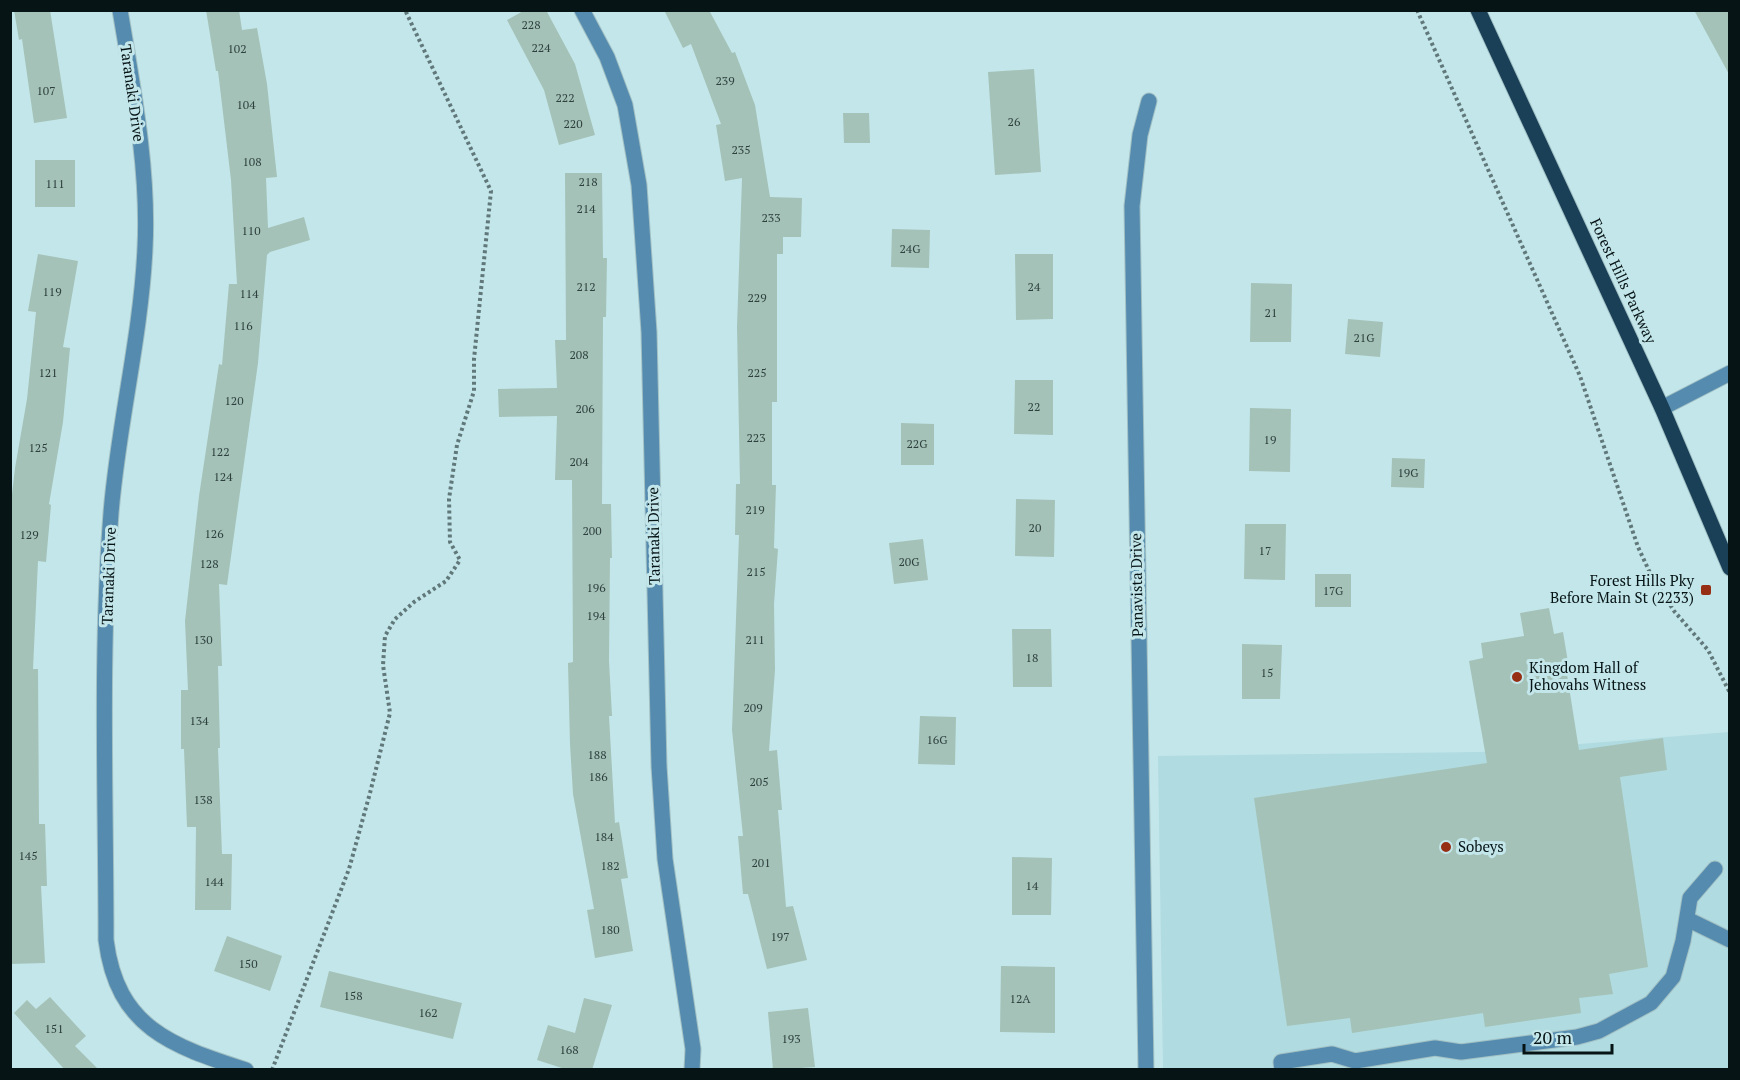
<svg xmlns="http://www.w3.org/2000/svg" width="1740" height="1080" font-family="'PT Serif',serif">
  <style>
    .built { fill: #b0dbe0 }
    .building { fill: #a4c2b7 }
    .lines { fill: none; stroke-linecap: round; stroke-linejoin: round }
    .minor-casing { stroke: #a1c0c4; stroke-width: 17 }
    .major-casing { stroke: #a1c0c4; stroke-width: 17 }
    .path { stroke: #61787a; stroke-width: 4; stroke-dasharray: 3 3; stroke-linecap: butt }
    .minor { stroke: #558bae; stroke-width: 15 }
    .major { stroke: #1a4058; stroke-width: 15 }
    .poi-dot { fill: #962e14; stroke: #c3e6ea; stroke-width: 2 }
    .labels { text-anchor: middle; stroke-width: 6; stroke-linejoin: round; paint-order: stroke }
    .number-label { font-size: 12px; fill: #2e403e }
    .street-label { font-size: 15px; fill: #071415; stroke: #c3e6ea }
    .poi-label { font-size: 15px; fill: #071415; stroke: #c3e6ea; text-anchor: start }
  </style>
  <rect width="100%" height="100%" fill="#c3e6ea"/>
  <path class="built" d="M1729,732V1069H1163L1158,756L1481,752Z"/>
  <path class="building" d="M14,10H50L67,118L34,123L22,39L19,40Z
    M206,10H239L242,30L257,28L267,84L277,177L266,178L268,228L304,217L310,240L270,252L267,255L258,363L227,585L219,584L222,666H218L220,748H218L222,854H232L231,910H195L196,827H187L184,749H181V690H188L185,621L199,496L219,364L222,365L229,284H237L231,180L218,71H216Z
    M525,10H546L575,64L595,135L559,145L544,90L507,20Z
    M664,10H709L732,53L735,52L755,105L770,197L802,198L801,237H783V254H777V402H772V485H776L774,548L778,549L774,604L775,670L769,751L777,750L782,810H778L786,907L793,906L807,960L767,969L748,894H743L738,836H743L732,730L739,535H735L736,484H740L737,327L742,178L725,181L716,125L721,124L691,44L683,48Z
    M1694,10H1730V76Z
    M1034,69L1041,172L995,175L988,72Z
    M843,113H869L870,143H844Z
    M35,160H75V207H35Z
    M565,173H602L603,258H607L606,317H603L602,504H611L612,558H610L609,661L612,716H609L615,823L619,822L628,878L621,879L633,951L595,958L587,910L594,909L573,794L570,744L568,663L573,662L572,480H555L557,416L499,417L498,389L557,388L555,340H566Z
    M892,229L930,230L929,268L891,267Z
    M38,254L78,261L63,347L70,348L63,422L49,504L51,505L46,562L38,561L33,669H38L39,824H45L47,886H41L45,963L10,964V512L15,468L27,399L36,312L28,311Z
    M1015,254H1053V319L1016,320Z
    M1251,283L1292,284L1291,342H1250Z
    M1348,319L1383,322L1380,357L1345,354Z
    M1015,380H1053V435L1014,434Z
    M1250,408L1291,409L1290,472L1249,471Z
    M901,423L934,424V465H901Z
    M1392,458L1425,459L1424,488L1391,487Z
    M1016,499L1055,500L1054,557L1015,556Z
    M1245,524H1286L1285,580L1244,579Z
    M923,539L928,580L894,584L889,543Z
    M1315,574H1351V607H1315Z
    M1549,608L1554,634L1563,632L1569,668H1566L1579,750L1663,738L1667,770L1620,777L1648,967L1609,974L1613,994L1579,998L1581,1013L1485,1027L1483,1013L1352,1033L1350,1018L1287,1026L1254,798L1487,763L1469,661L1483,658L1481,643L1524,636L1520,613Z
    M1012,629H1051L1052,687H1013Z
    M1242,644L1282,645L1280,699H1242Z
    M920,716L956,717L955,765L918,764Z
    M1012,857L1052,858L1051,915H1012Z
    M227,936L282,956L270,991L214,971Z
    M1001,966L1055,967V1033L1000,1032Z
    M329,971L462,1003L453,1039L320,1007Z
    M50,997L86,1036L75,1046L99,1070H65L14,1013L27,1000L36,1009Z
    M584,998L612,1005L592,1070H568L537,1060L548,1025L575,1033Z
    M808,1008L815,1067L773,1070L768,1012Z"/>
  <g class="lines">
    <defs>
      <path id="minor" d="M120,10C133,88 149,169 145,248C141,337 118,425 111,513C100,655 106,798 106,940C117,1028 172,1046 246,1070
        M582,10L607,57L625,105L639,185L649,332L659,766L665,859L693,1049L692,1070
        M1662,408L1730,373
        M1687,919L1730,940
        M1146,1070L1132,206L1140,135L1149,101
        M1282,1070L1281,1062L1332,1054L1355,1061L1435,1048L1461,1052L1577,1037L1599,1031L1651,1003L1673,977L1683,941L1690,898L1715,869"/>
      <path id="major" d="M1478,10L1662,408L1730,568"/>
    </defs>
    <use href="#minor" class="minor-casing"/>
    <use href="#major" class="major-casing"/>
    <path class="path" d="M1417,10L1580,376L1638,547L1651,575L1674,611L1708,650L1730,693
      M272,1070L349,869L370,793L390,713L383,665L385,636L395,619L414,602L446,581L460,560L450,542L449,499L457,445L474,391V359L491,191L405,10"/>
    <use href="#minor" class="minor"/>
    <use href="#major" class="major"/>
  </g>
  <g class="poi-dot">
    <rect x="1700" y="584" width="12" height="12" rx="3"/>
    <circle cx="1517" cy="677" r="6"/>
    <circle cx="1446" cy="847" r="6"/>
  </g>
  <g class="labels">
    <g class="number-label">
      <text x="531" y="29">228</text>
      <text x="541" y="52">224</text>
      <text x="237" y="53">102</text>
      <text x="725" y="85">239</text>
      <text x="46" y="95">107</text>
      <text x="565" y="102">222</text>
      <text x="246" y="109">104</text>
      <text x="1014" y="126">26</text>
      <text x="573" y="128">220</text>
      <text x="741" y="154">235</text>
      <text x="252" y="166">108</text>
      <text x="588" y="186">218</text>
      <text x="55" y="188">111</text>
      <text x="586" y="213">214</text>
      <text x="771" y="222">233</text>
      <text x="251" y="235">110</text>
      <text x="910" y="253">24G</text>
      <text x="586" y="291">212</text>
      <text x="1034" y="291">24</text>
      <text x="52" y="296">119</text>
      <text x="249" y="298">114</text>
      <text x="757" y="302">229</text>
      <text x="1271" y="317">21</text>
      <text x="243" y="330">116</text>
      <text x="1364" y="342">21G</text>
      <text x="579" y="359">208</text>
      <text x="48" y="377">121</text>
      <text x="757" y="377">225</text>
      <text x="234" y="405">120</text>
      <text x="1034" y="411">22</text>
      <text x="585" y="413">206</text>
      <text x="756" y="442">223</text>
      <text x="1270" y="444">19</text>
      <text x="917" y="448">22G</text>
      <text x="38" y="452">125</text>
      <text x="220" y="456">122</text>
      <text x="579" y="466">204</text>
      <text x="1408" y="477">19G</text>
      <text x="223" y="481">124</text>
      <text x="755" y="514">219</text>
      <text x="1035" y="532">20</text>
      <text x="592" y="535">200</text>
      <text x="214" y="538">126</text>
      <text x="29" y="539">129</text>
      <text x="1265" y="555">17</text>
      <text x="909" y="566">20G</text>
      <text x="209" y="568">128</text>
      <text x="756" y="576">215</text>
      <text x="596" y="592">196</text>
      <text x="1333" y="595">17G</text>
      <text x="596" y="620">194</text>
      <text x="203" y="644">130</text>
      <text x="755" y="644">211</text>
      <text x="1032" y="662">18</text>
      <text x="1267" y="677">15</text>
      <text x="753" y="712">209</text>
      <text x="199" y="725">134</text>
      <text x="937" y="744">16G</text>
      <text x="597" y="759">188</text>
      <text x="598" y="781">186</text>
      <text x="759" y="786">205</text>
      <text x="203" y="804">138</text>
      <text x="604" y="841">184</text>
      <text x="28" y="860">145</text>
      <text x="761" y="867">201</text>
      <text x="610" y="870">182</text>
      <text x="214" y="886">144</text>
      <text x="1032" y="890">14</text>
      <text x="610" y="934">180</text>
      <text x="780" y="941">197</text>
      <text x="248" y="968">150</text>
      <text x="353" y="1000">158</text>
      <text x="1020" y="1003">12A</text>
      <text x="428" y="1017">162</text>
      <text x="54" y="1033">151</text>
      <text x="791" y="1043">193</text>
      <text x="569" y="1054">168</text>
    </g>
    <g class="street-label">
      <text transform="translate(132 93) rotate(82)" y="5">Taranaki Drive</text>
      <text transform="translate(1623 281) rotate(65)" y="5">Forest Hills Parkway</text>
      <text transform="translate(654 536) rotate(-91)" y="5">Taranaki Drive</text>
      <text transform="translate(109 576) rotate(-88)" y="5">Taranaki Drive</text>
      <text transform="translate(1137 585) rotate(-91)" y="5">Panavista Drive</text>
    </g>
    <g class="poi-label">
      <text x="1694" y="586" text-anchor="end">Forest Hills Pky<tspan x="1694" dy="17">Before Main St (2233)</tspan></text>
      <text x="1529" y="673">Kingdom Hall of<tspan x="1529" dy="17">Jehovahs Witness</tspan></text>
      <text x="1458" y="852">Sobeys</text>
    </g>
  </g>
  <rect width="1740" height="1080" fill="none" stroke="#071415" stroke-width="24"/>
  <path d="M1524 1044v9h88v-9" fill="none" stroke="#071415" stroke-width="3"/>
  <text x="1533" y="1044" font-size="18" fill="#071415" stroke="#c3e6ea" stroke-width="4.5" paint-order="stroke">20 m</text>
</svg>
